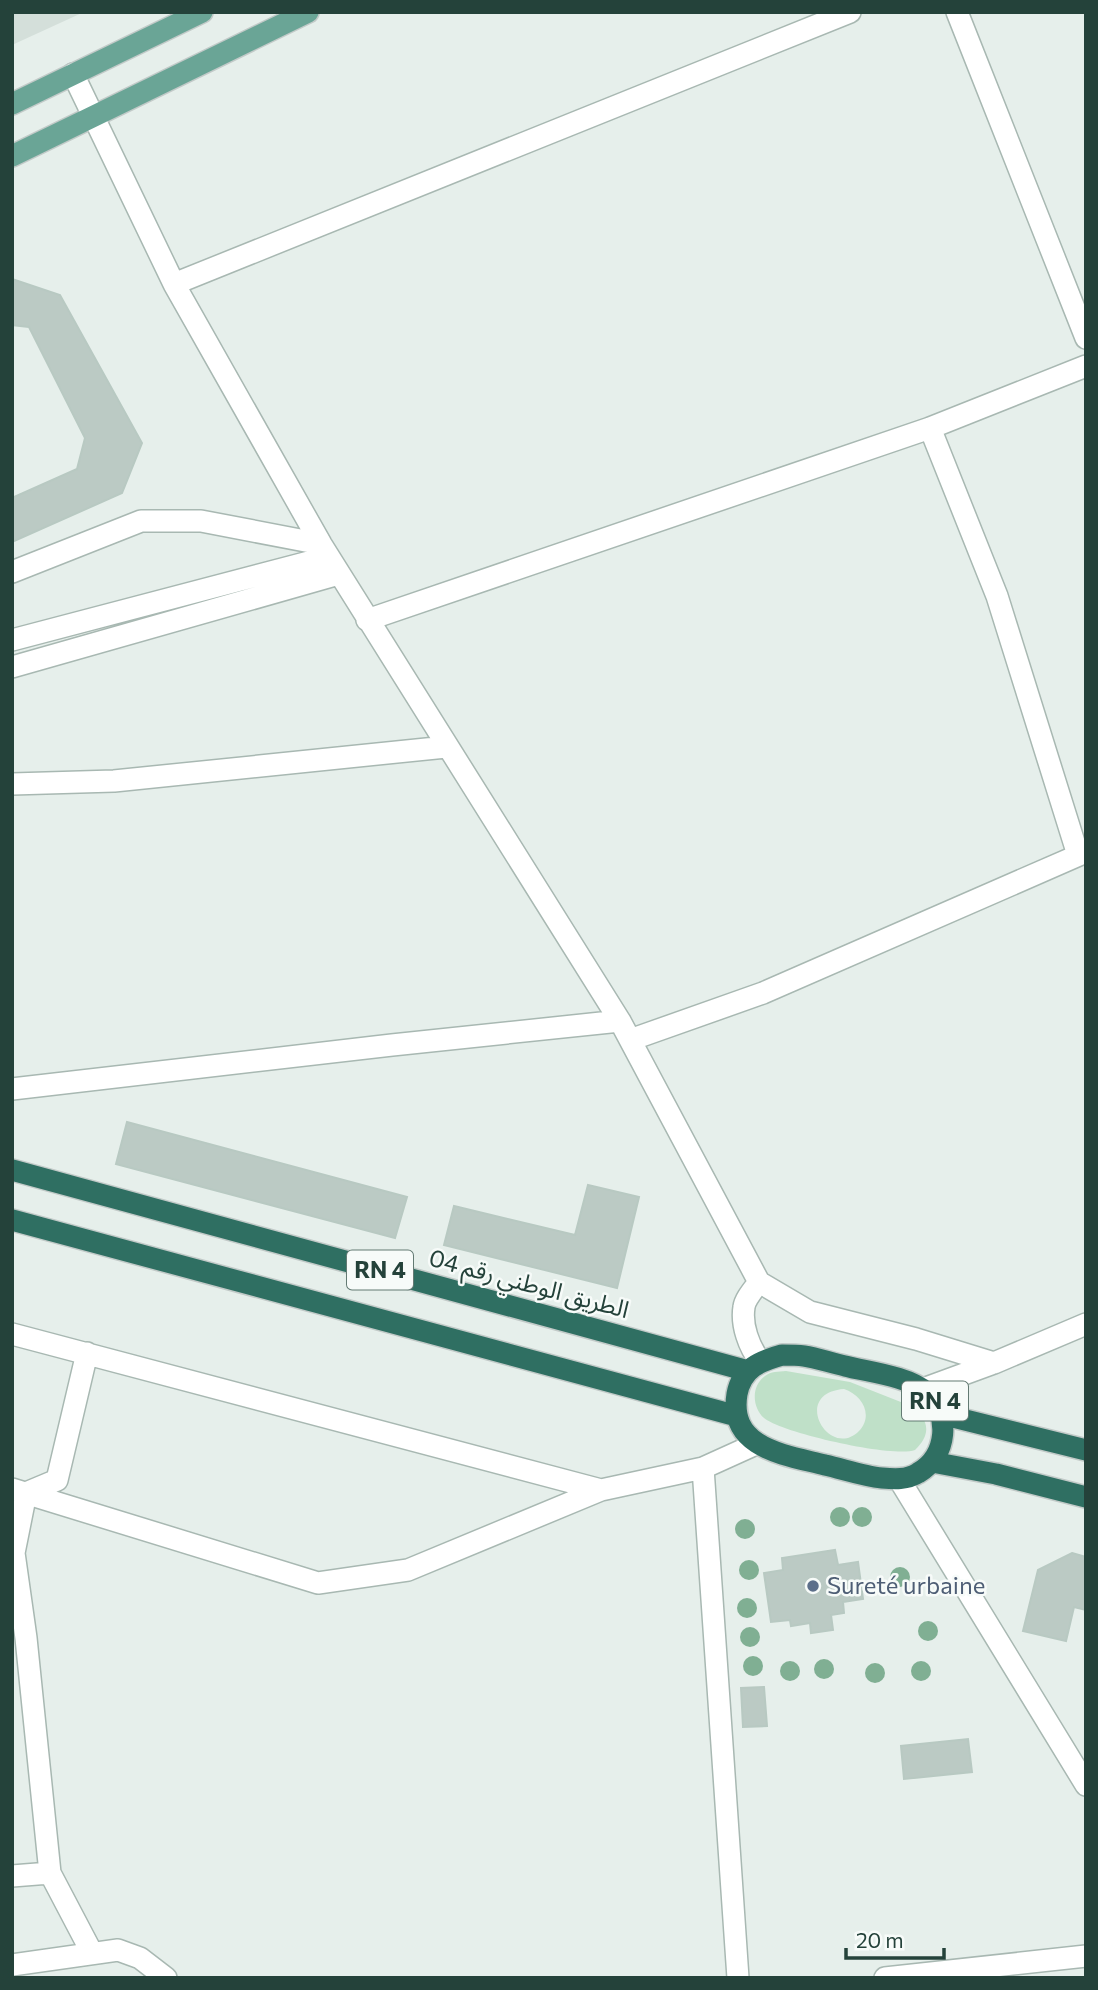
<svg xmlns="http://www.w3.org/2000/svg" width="1098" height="1990" font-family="Commissioner,'Noto Sans Arabic',sans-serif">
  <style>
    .built { fill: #d4dfda }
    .green { fill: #bfe0c8; fill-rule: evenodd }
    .building { fill: #bbcac4; stroke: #b8c9c2; stroke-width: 2 }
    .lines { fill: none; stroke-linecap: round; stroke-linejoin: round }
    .minor-casing { stroke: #a8b8b2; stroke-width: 24 }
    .major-casing { stroke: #c2cac8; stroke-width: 24 }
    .highway-casing { stroke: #c2cac8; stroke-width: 24 }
    .minor { stroke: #fff; stroke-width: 21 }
    .major { stroke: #6aa596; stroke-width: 21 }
    .highway { stroke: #2f6f62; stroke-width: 21 }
    .tree { fill: #80af93 }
    .service-dot { fill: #5c6f8a; stroke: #f7fbf9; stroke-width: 2.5 }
    .labels { text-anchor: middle; stroke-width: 5; stroke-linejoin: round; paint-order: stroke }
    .shield { fill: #f7fbf9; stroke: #637a73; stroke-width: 2 }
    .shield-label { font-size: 23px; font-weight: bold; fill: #24423a }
    .street-label { font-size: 24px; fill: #24423a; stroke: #f7fbf9 }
    .service-label { font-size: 24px; fill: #4e5e75; stroke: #f7fbf9; text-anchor: start }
  </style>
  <rect width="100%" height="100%" fill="#e6efeb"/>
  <path class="built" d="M12,12H84L12,45Z"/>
  <path class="green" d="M786,1371L850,1382L911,1406C929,1419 932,1434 915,1450C893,1458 782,1433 764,1418C752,1407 751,1386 765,1376C771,1371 778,1372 786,1371ZM844,1389C862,1395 874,1415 859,1431C829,1461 790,1393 844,1389Z"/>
  <path class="building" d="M12,279L60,295L142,443L122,493L12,542V498L77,469L85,438L29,327L12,325Z
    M127,1122L407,1197L395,1238L116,1164Z
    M588,1185L639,1197L617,1288L444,1245L454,1206L575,1235Z
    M835,1550L838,1565L858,1562L863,1599L843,1602L844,1613L831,1615L833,1630L811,1633L810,1623L791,1626L790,1620L771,1622L764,1573L783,1570L782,1558Z
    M1072,1553L1086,1557V1610L1074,1607L1066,1641L1023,1631L1038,1570Z
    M764,1687L767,1726L743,1727L741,1688Z
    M968,1739L972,1772L904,1779L901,1746Z"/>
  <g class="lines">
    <defs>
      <path id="minor" d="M957,12L1086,338
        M73,74L174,284L321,544L620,1021L759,1282C754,1289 745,1299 744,1307C741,1325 749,1347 760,1361
        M174,284L850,12
        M930,428L997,596L1078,855
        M12,572L141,521H201L321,544
        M367,620L930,428L1086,366
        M12,640L328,557
        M12,667L339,574
        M12,784L114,781L446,747
        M630,1040L763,993L1086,852
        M12,1089L392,1045L620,1021
        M759,1282L810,1312L916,1339L994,1363
        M12,1334L601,1490
        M923,1389L994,1363L1086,1324
        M703,1468L738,1978
        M899,1479L1086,1785
        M12,1489L318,1583L408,1570L601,1490L703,1468L756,1444
        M50,1873L26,1638L14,1553L26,1493L57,1480L87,1353
        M12,1876L50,1873L92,1953
        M12,1965L118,1950L140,1958L166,1978
        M885,1978L1086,1956"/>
      <path id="major" d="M12,104L202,12
        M12,156L308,12"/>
      <path id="highway" d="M12,1170L748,1371
        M12,1220L737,1416
        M782,1355C789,1355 797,1355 804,1356C817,1358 831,1363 845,1366C868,1372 908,1376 926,1392C951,1414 948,1456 918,1473C907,1480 894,1479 882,1478C863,1476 843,1469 825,1465C786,1455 728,1449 737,1394C742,1368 760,1361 782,1355Z
        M941,1414L1086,1450
        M932,1462L996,1474L1086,1497"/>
    </defs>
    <use href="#minor" class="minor-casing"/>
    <use href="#major" class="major-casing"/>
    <use href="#highway" class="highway-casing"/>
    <use href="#minor" class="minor"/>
    <use href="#major" class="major"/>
    <use href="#highway" class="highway"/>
  </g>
  <g class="tree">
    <circle cx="840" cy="1517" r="10"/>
    <circle cx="862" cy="1517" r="10"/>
    <circle cx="745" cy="1529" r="10"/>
    <circle cx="749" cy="1570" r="10"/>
    <circle cx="900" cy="1577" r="10"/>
    <circle cx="747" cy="1608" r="10"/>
    <circle cx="928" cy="1631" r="10"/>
    <circle cx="750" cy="1637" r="10"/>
    <circle cx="753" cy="1666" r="10"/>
    <circle cx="824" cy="1669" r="10"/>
    <circle cx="790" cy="1671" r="10"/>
    <circle cx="921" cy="1671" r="10"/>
    <circle cx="875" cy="1673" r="10"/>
  </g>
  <circle class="service-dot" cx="813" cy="1586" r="7"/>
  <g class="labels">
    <g class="shield">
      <rect x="347" y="1250.5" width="66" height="39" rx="5"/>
      <rect x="902" y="1381.5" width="66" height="39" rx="5"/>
    </g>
    <g class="shield-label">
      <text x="380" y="1278">RN 4</text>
      <text x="935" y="1409">RN 4</text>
    </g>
    <g class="street-label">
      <text transform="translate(529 1284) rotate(15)" y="8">الطريق الوطني رقم 04</text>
    </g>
    <g class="service-label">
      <text x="827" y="1594">Sureté urbaine</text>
    </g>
  </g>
  <rect width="1098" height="1990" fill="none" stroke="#24423a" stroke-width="28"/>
  <path d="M846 1948v10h98v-10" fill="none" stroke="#24423a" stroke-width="3.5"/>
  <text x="856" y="1948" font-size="21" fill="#24423a" stroke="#f7fbf9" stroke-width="5" paint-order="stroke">20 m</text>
</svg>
